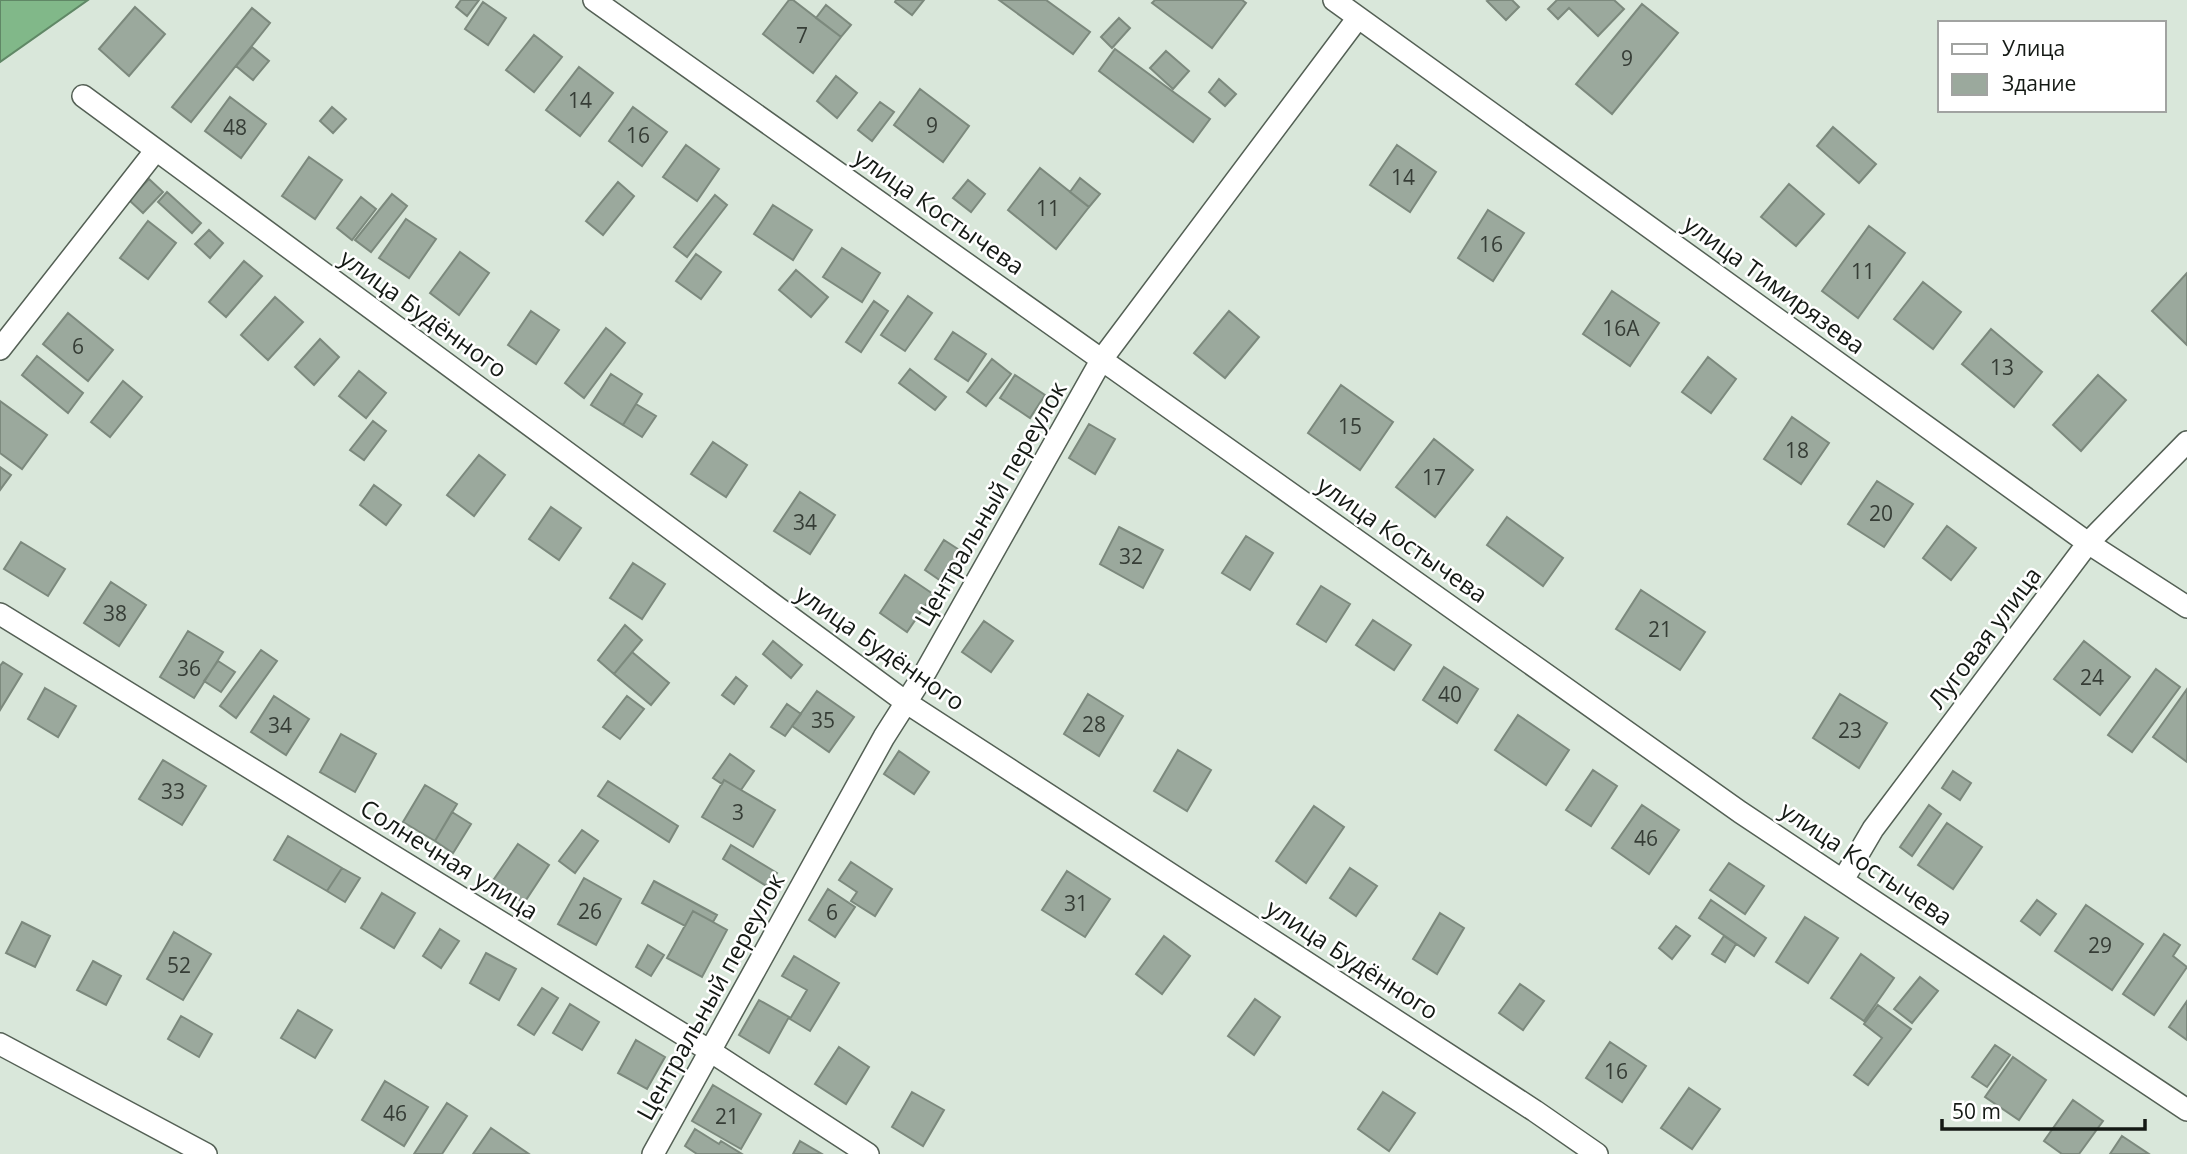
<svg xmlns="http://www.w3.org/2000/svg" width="2187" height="1154" font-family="'Open Sans',sans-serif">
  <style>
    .water { fill: #81b889; stroke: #608866; stroke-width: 2 }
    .building { fill: #9ba99d; stroke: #7c897d; stroke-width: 2 }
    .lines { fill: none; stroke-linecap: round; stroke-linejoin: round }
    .minor-casing { stroke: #546055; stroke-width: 24 }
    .minor { stroke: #fff; stroke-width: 21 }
    .labels { text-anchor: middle; stroke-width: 5; stroke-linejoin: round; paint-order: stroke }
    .number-label { font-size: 21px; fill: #363d36 }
    .street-label { font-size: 24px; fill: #141914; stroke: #fff }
  </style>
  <rect width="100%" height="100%" fill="#d9e7da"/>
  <path class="water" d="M0,0H88L0,62Z"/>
  <path class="building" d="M461,0H479L467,16L456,7Z
    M789,0H793L841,37L813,73L763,34Z
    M896,0H924L912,15L895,2Z
    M999,0H1046L1090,32L1073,54Z
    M1155,0H1242L1246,3L1212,48L1152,3Z
    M1489,0H1512L1519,7L1506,20L1487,1Z
    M1557,0H1614L1624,9L1598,36L1569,8L1558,19L1548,9Z
    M483,2L506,18L488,45L465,29Z
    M1642,4L1678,33L1612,114L1576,84Z
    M826,5L851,25L841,37L816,18Z
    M135,7L165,34L129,76L99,49Z
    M252,8L270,23L191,122L172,107Z
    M1119,18L1130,28L1112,48L1101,37Z
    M534,35L562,57L534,92L506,70Z
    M252,47L269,61L253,80L236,66Z
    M1115,49L1210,119L1193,142L1099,71Z
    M1166,51L1189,71L1173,89L1150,68Z
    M579,67L613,93L580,136L546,110Z
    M836,76L857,93L837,118L817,101Z
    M1219,79L1236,94L1225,106L1209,92Z
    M920,89L969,126L943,162L894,125Z
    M230,97L266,124L241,158L205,131Z
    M880,102L894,112L872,141L858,130Z
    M332,107L346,119L333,133L320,121Z
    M633,107L667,132L642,166L609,141Z
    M1833,127L1876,164L1859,183L1817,146Z
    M686,145L719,169L697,201L663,177Z
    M1397,145L1436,172L1410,212L1370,185Z
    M309,157L342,180L315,219L282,196Z
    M1040,168L1089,207L1056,249L1008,210Z
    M1080,178L1100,194L1089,207L1070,192Z
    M149,179L163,192L143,213L129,200Z
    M968,180L985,194L971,212L953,198Z
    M618,182L634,196L603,235L586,221Z
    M1789,184L1824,214L1796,246L1761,217Z
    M167,192L201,223L192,233L158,202Z
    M392,194L407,206L371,252L355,240Z
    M715,195L727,205L687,257L674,247Z
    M361,197L376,209L352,240L337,228Z
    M773,205L812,230L793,260L754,234Z
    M1488,210L1524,233L1493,281L1458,258Z
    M406,219L436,239L409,278L379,258Z
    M148,221L176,243L148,279L120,258Z
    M1869,226L1905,253L1858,318L1822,291Z
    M209,230L223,243L210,258L195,244Z
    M842,248L880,273L862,302L823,277Z
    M460,252L489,273L459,315L430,293Z
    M696,254L721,272L701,299L676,281Z
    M244,261L262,276L226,317L209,302Z
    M796,270L828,297L811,317L779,290Z
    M2187,273V345L2152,311Z
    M1923,282L1961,312L1933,349L1894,319Z
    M1612,291L1659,323L1630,366L1583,334Z
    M908,296L932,313L905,351L881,335Z
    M275,297L303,322L268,360L241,335Z
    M874,301L888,311L861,352L846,342Z
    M531,311L559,330L536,364L508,345Z
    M1229,311L1259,337L1225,378L1194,353Z
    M68,313L113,350L88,381L43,344Z
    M606,328L625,343L584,398L565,383Z
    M1991,329L2042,372L2014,407L1962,364Z
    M953,332L986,354L968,381L935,359Z
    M320,339L339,357L314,385L295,367Z
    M37,356L83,393L68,413L22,375Z
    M1708,357L1736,379L1711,413L1682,392Z
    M992,359L1011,374L986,406L967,392Z
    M910,369L946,397L935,410L899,383Z
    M359,371L386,393L366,418L339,396Z
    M611,374L642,394L623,425L591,405Z
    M1015,375L1045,395L1030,418L1000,398Z
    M2098,375L2126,400L2081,451L2053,425Z
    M123,381L142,397L110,437L91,422Z
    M1341,385L1393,422L1360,470L1308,433Z
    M0,401L47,435L22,469L0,453Z
    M636,404L656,416L642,437L623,425Z
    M1792,417L1829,443L1801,484L1764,459Z
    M373,421L386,431L364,460L350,450Z
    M1089,424L1115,439L1095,474L1069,458Z
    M1434,439L1473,470L1435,517L1396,487Z
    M713,442L747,465L726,497L691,474Z
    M479,455L505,475L474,516L447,495Z
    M0,467L11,475L0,490Z
    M1877,481L1913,504L1884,547L1848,524Z
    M374,485L401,505L386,525L360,505Z
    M800,492L835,515L810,554L774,531Z
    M551,507L581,528L559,560L529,539Z
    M1507,517L1563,558L1543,586L1487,545Z
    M1947,526L1976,548L1951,580L1923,558Z
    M1119,527L1163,550L1143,588L1100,564Z
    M1246,536L1273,553L1250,590L1222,573Z
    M944,540L964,553L944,583L925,570Z
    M21,542L65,569L48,596L4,569Z
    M633,563L665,584L642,619L610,598Z
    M905,575L933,594L907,632L880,613Z
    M111,582L146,605L119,646L84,623Z
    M1321,586L1350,604L1326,642L1297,624Z
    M1641,590L1705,632L1680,670L1616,629Z
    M1373,620L1411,645L1394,670L1356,645Z
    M984,621L1013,641L991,672L962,652Z
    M625,625L642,640L614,674L598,660Z
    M188,631L223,652L194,698L160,677Z
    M773,641L802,665L791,678L763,654Z
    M2084,641L2130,677L2100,715L2054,679Z
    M261,650L277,661L236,718L220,706Z
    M632,652L669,683L651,705L614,674Z
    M218,661L235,672L221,692L204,681Z
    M3,662L22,674L0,710V666Z
    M1444,667L1478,689L1457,723L1423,700Z
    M2156,669L2180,687L2132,752L2108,735Z
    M736,677L747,686L734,704L722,695Z
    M45,688L76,706L58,737L28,719Z
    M2187,689V762L2153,737Z
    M817,691L854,717L829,752L792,726Z
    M1088,694L1123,716L1099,756L1064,734Z
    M1840,694L1887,723L1859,768L1813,738Z
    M274,696L309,719L286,755L251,732Z
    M627,696L644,709L620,739L603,727Z
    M787,704L801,714L785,736L771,727Z
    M1518,715L1569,750L1546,785L1495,750Z
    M341,734L376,754L355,792L320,772Z
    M1178,750L1211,770L1187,811L1154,791Z
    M899,751L929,772L914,794L884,774Z
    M730,754L754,771L741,790L724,780L722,784L713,778Z
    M163,760L206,786L182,825L139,799Z
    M1593,770L1617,786L1591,826L1566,810Z
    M1953,771L1971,783L1960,800L1942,788Z
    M724,780L775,810L753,847L702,817Z
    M608,781L678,826L669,842L598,796Z
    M425,785L457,804L435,841L403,822Z
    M1642,805L1679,830L1649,874L1612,848Z
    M1929,805L1941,814L1912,856L1900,847Z
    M1314,806L1344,827L1306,883L1276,861Z
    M452,812L471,824L453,853L435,841Z
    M1947,823L1982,847L1953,889L1918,865Z
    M582,830L598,841L575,873L559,861Z
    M288,836L342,868L327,891L274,860Z
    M518,844L549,865L524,903L492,882Z
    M731,845L777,873L768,887L723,859Z
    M851,862L892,889L875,916L851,901L857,892L839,880Z
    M1729,863L1764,886L1745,914L1710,890Z
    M342,868L360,878L345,902L327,891Z
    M1350,868L1377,886L1356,916L1330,898Z
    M1067,871L1110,899L1085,937L1042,910Z
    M584,878L621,899L596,945L558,924Z
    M654,881L717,915L713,922L693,911L685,926L642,903Z
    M828,889L855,907L835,937L809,920Z
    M382,893L415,913L394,948L361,928Z
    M1711,900L1766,938L1754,956L1699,918Z
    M2037,900L2056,914L2040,935L2021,921Z
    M2086,905L2143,944L2112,990L2055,951Z
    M693,911L727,930L702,977L667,958Z
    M1440,913L1464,928L1437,974L1413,959Z
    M1805,917L1838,938L1808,983L1776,962Z
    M22,922L50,936L35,967L6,953Z
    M1676,926L1690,936L1672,959L1659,948Z
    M440,929L459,941L441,968L423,956Z
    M174,932L211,954L183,1000L147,979Z
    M2164,934L2180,945L2173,956L2187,967L2154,1015L2123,994Z
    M1164,936L1190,956L1162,994L1136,974Z
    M1724,936L1736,944L1725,962L1712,954Z
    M648,945L664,955L651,976L636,967Z
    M486,953L516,969L499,1000L470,983Z
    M1861,954L1894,978L1864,1021L1831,998Z
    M794,956L839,983L810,1031L790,1019L807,990L782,976Z
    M93,961L121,976L106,1005L77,990Z
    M1920,977L1938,991L1912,1023L1894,1009Z
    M1520,984L1544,1001L1523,1030L1499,1013Z
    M542,988L558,998L534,1035L518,1025Z
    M1255,999L1280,1017L1254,1055L1228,1036Z
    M759,1000L789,1017L769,1053L739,1035Z
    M2187,1001V1040L2169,1027Z
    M570,1004L599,1022L582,1050L553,1033Z
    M1878,1005L1911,1029L1868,1085L1854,1075L1882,1038L1864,1024Z
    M298,1010L332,1030L315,1058L281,1038Z
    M181,1016L212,1034L199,1057L168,1039Z
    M636,1040L665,1057L647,1089L618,1073Z
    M1610,1042L1646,1066L1622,1102L1586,1078Z
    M1995,1045L2010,1055L1987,1087L1972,1077Z
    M839,1047L869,1067L846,1104L815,1084Z
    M2013,1057L2046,1080L2019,1120L1985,1097Z
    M385,1081L428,1107L404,1146L362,1120Z
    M713,1085L761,1114L741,1149L692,1121Z
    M1689,1088L1720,1109L1692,1149L1661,1128Z
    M912,1092L944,1110L923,1146L892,1127Z
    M1383,1092L1415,1113L1389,1151L1358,1129Z
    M2073,1100L2103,1121L2079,1154H2062L2044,1141Z
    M447,1103L467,1116L442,1154H414Z
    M491,1128L529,1154H473Z
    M695,1129L719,1144L721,1141L742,1154H697L685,1146Z
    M2122,1136L2149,1154H2110Z
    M800,1141L822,1154H793Z"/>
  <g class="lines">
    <defs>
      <path id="minor" d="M594,0L1740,812L2187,1110
        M1334,0L2088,543L2187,607
        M83,96L907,703L1535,1111L1597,1154
        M0,349L156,150
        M0,614L710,1051L868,1154
        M1843,880L1873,829L2088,543L2187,442
        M0,1044L206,1154
        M653,1154L884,737L926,671L1102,359L1357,19"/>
    </defs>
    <use href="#minor" class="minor-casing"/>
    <use href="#minor" class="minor"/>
  </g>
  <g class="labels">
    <g class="number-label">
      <text x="802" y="43">7</text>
      <text x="1627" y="66">9</text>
      <text x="580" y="108">14</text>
      <text x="932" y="133">9</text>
      <text x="235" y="135">48</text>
      <text x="638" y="143">16</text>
      <text x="1403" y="185">14</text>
      <text x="1048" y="216">11</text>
      <text x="1491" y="252">16</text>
      <text x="1863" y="279">11</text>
      <text x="1621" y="336">16А</text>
      <text x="78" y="354">6</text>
      <text x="2002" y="375">13</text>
      <text x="1350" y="434">15</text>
      <text x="1797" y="458">18</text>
      <text x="1434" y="485">17</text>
      <text x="1881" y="521">20</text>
      <text x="805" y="530">34</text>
      <text x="1131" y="564">32</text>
      <text x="115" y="621">38</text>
      <text x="1660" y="637">21</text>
      <text x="189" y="676">36</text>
      <text x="2092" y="685">24</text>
      <text x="1450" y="702">40</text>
      <text x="823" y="728">35</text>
      <text x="1094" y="732">28</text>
      <text x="280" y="733">34</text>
      <text x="1850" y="738">23</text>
      <text x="173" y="799">33</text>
      <text x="738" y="820">3</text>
      <text x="1646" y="846">46</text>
      <text x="1076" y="911">31</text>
      <text x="590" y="919">26</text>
      <text x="832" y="920">6</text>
      <text x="2100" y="953">29</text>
      <text x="179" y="973">52</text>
      <text x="1616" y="1079">16</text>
      <text x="395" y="1121">46</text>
      <text x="727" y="1124">21</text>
    </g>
    <g class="street-label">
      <text transform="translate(939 212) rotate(35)" y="8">улица Костычева</text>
      <text transform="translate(1774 285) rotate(36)" y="8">улица Тимирязева</text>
      <text transform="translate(423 314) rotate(36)" y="8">улица Будённого</text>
      <text transform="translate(991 504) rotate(-60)" y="8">Центральный переулок</text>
      <text transform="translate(1402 540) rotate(35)" y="8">улица Костычева</text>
      <text transform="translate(1985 638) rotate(-53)" y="8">Луговая улица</text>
      <text transform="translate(880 648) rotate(35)" y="8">улица Будённого</text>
      <text transform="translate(449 860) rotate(32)" y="8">Солнечная улица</text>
      <text transform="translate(1866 864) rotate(34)" y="8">улица Костычева</text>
      <text transform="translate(1352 960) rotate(33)" y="8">улица Будённого</text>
      <text transform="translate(711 997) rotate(-61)" y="8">Центральный переулок</text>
    </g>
  </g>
  <rect x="1938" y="21" width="228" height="91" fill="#ffffff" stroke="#a1a3a1" stroke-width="2"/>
  <rect x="1952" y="44" width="35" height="10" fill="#ffffff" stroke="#a1a3a1" stroke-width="2"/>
  <text x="2002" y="56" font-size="21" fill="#141914">Улица</text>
  <rect x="1952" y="74" width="35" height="21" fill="#9ba99d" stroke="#a1a3a1" stroke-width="2"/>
  <text x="2002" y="91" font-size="21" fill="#141914">Здание</text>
  <path d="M1942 1119v10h203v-10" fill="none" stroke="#141914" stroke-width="3.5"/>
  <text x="1952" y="1119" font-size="21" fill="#141914" stroke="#ffffff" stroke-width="5" paint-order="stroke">50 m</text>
</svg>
